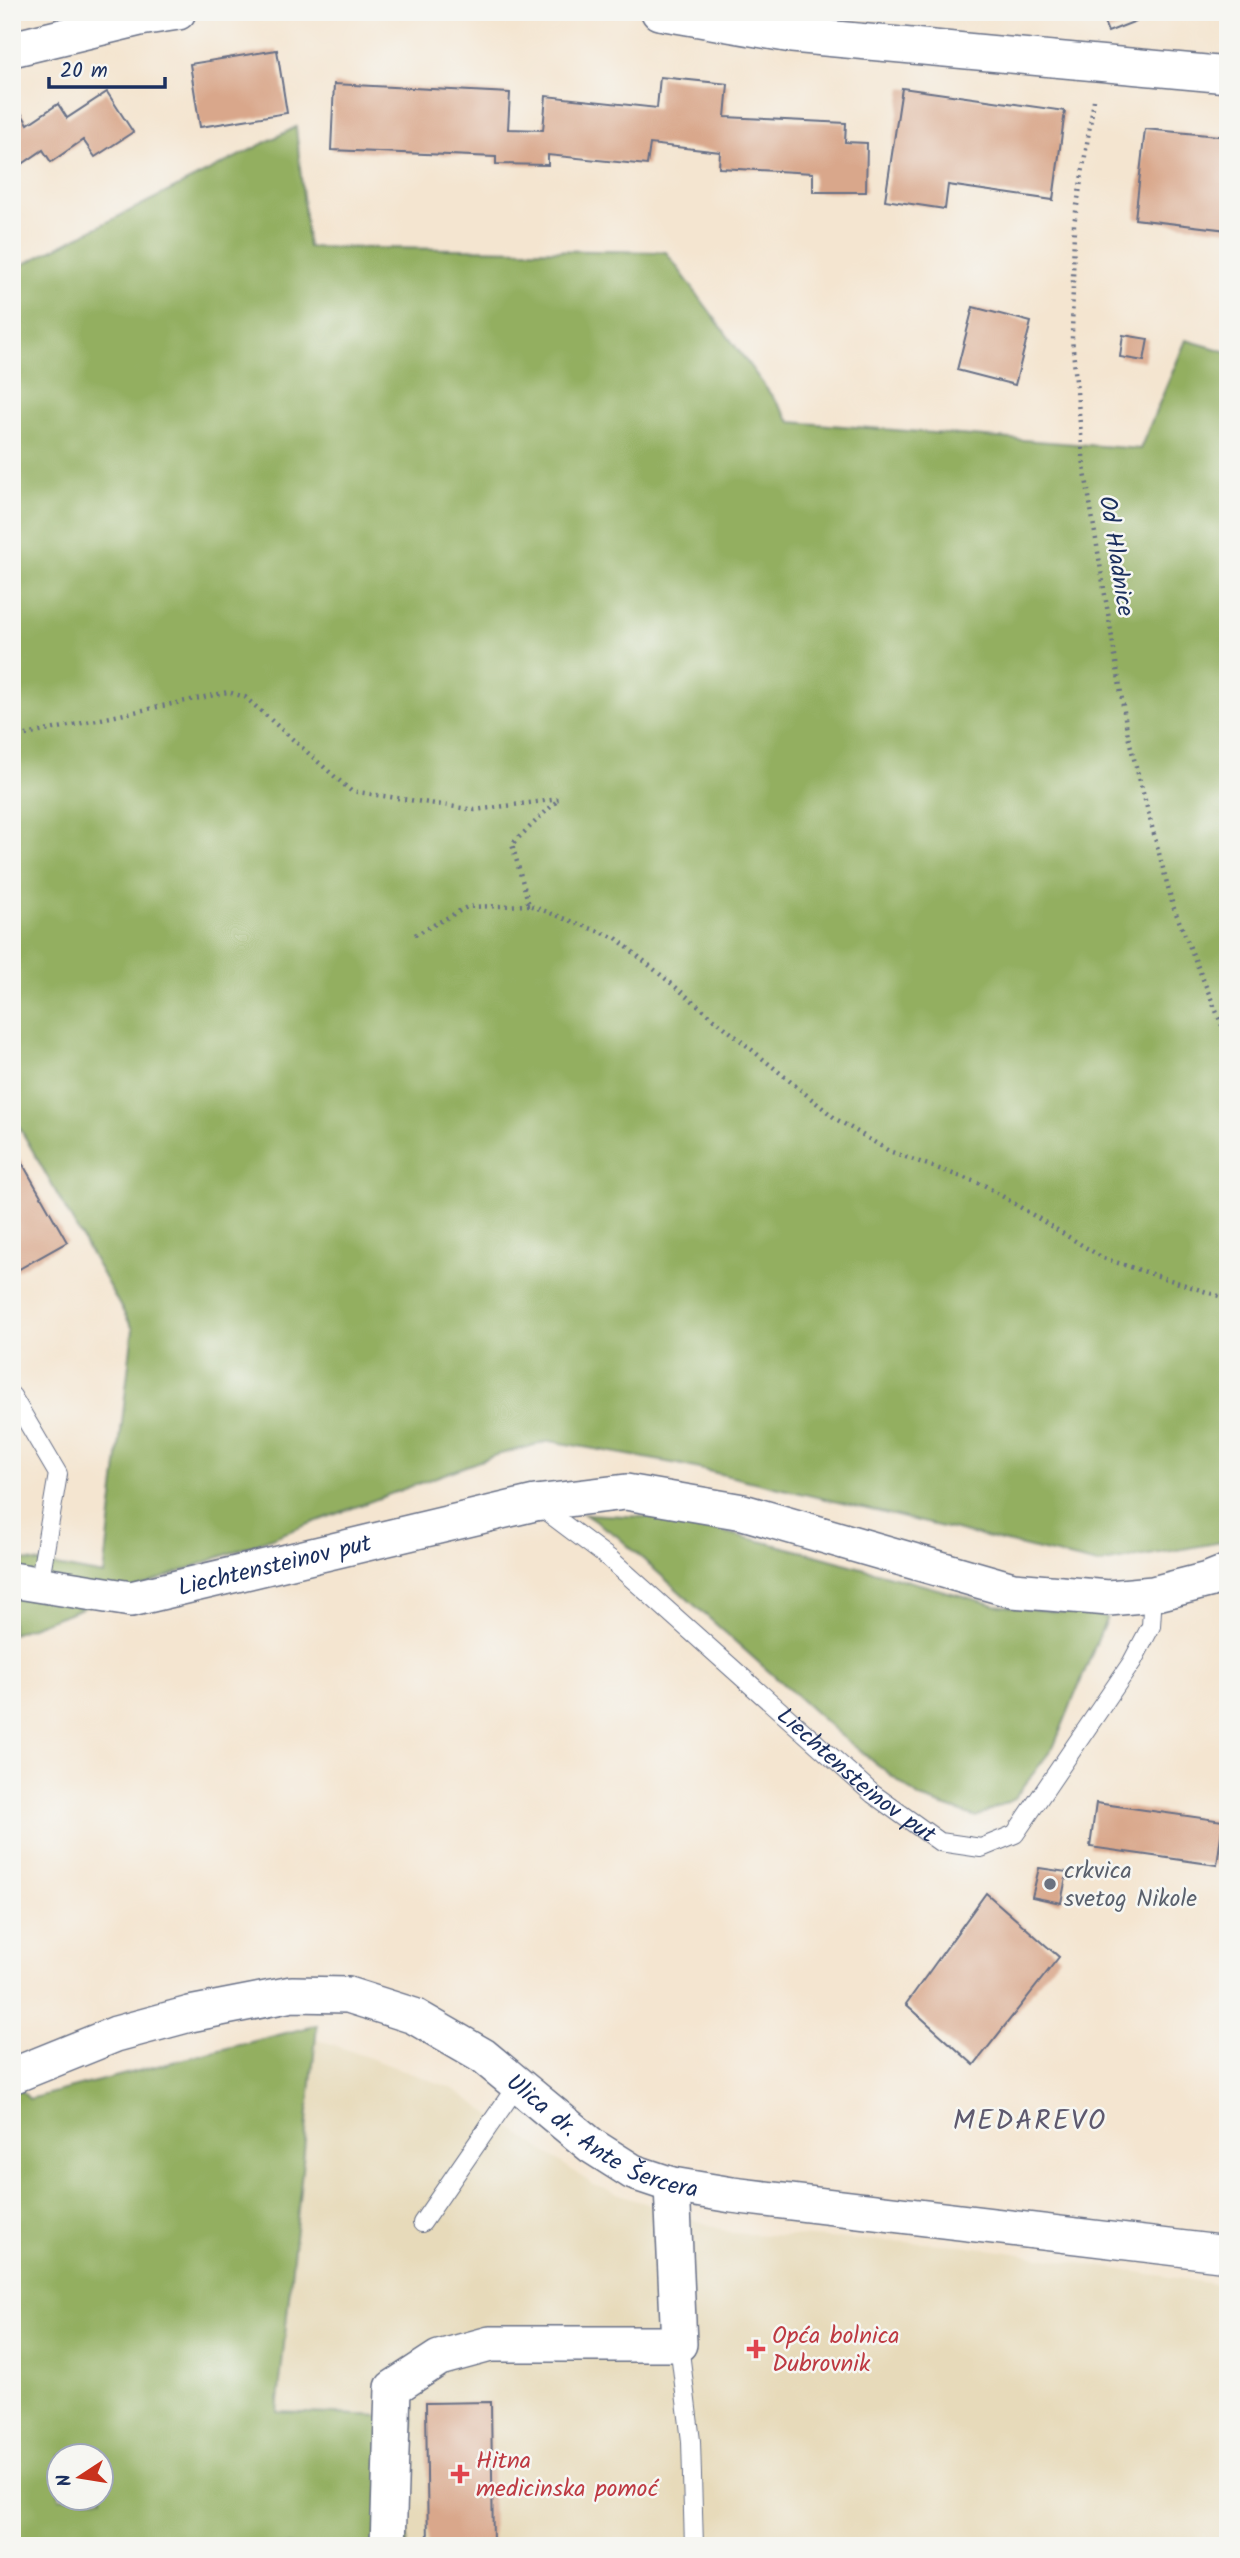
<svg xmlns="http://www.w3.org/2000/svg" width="1240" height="2558" font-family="Kalam,sans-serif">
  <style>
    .built { fill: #e7daba }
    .forest { fill: #93af61; stroke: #576f60; stroke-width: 2; fill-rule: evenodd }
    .building { fill: #d9a78b }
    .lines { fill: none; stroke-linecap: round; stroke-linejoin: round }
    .lane-casing { stroke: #676f86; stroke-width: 20 }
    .street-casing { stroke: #676f86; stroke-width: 38 }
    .path { stroke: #676f86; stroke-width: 4.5; stroke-dasharray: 2 5; stroke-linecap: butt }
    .lane { stroke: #fff; stroke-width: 18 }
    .street { stroke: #fff; stroke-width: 35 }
    .worship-dot { fill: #6b7280; stroke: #f6f6f2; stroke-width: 2.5 }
    .health-dot { fill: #e0444e; stroke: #f6f6f2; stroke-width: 2.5 }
    .labels { text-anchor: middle; stroke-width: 5; stroke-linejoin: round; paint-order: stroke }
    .street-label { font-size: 24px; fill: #1b2f5e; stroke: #f6f6f2 }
    .worship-label { font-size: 24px; fill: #5b616d; stroke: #f6f6f2; text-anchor: start }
    .health-label { font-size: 24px; fill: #be3a42; stroke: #f6f6f2; text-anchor: start }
    .quarter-label { font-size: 28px; letter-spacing: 2px; fill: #5e596e; stroke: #f6f6f2 }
  </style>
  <rect width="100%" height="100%" fill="#f6f6f2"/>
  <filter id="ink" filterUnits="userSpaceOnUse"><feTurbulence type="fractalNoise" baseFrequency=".0143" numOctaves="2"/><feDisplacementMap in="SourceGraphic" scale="14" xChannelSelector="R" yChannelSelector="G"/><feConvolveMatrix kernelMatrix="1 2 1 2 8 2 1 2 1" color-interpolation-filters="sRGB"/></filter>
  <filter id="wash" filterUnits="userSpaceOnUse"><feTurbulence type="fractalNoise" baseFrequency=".00686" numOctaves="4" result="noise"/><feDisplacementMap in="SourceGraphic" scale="28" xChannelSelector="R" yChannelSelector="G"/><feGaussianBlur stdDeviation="1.57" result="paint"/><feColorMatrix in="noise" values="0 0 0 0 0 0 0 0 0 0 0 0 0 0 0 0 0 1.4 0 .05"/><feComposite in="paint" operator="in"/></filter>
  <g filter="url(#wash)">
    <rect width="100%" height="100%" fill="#f4e5d0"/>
    <path class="built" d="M315,2038L452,2088L594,2185L732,2233L962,2245L1228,2286V2546H407L413,2417L277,2413Z"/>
    <path class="forest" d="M296,127L308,247L666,252L791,422L1140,449L1186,340L1228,352V1541L1098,1564L678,1464L550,1441L493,1456L12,1634V1558L104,1575L133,1329L12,1114V270Z
      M584,1514L667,1518L808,1553L995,1605L1107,1617L1054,1746L1014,1799L976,1817L920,1798L839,1734L617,1536Z
      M317,2025L277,2412L413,2417L407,2546H12V2080L29,2099ZM60,2456H102V2498H60Z"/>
    <g id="blocks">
      <path class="building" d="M1100,12H1159L1108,32Z
        M277,50L287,113L200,127L190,64Z
        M660,77L728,84L725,117L846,123L845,142L867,143L866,192H813V173L719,168L720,152L650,144L647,165L548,155V165L496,164V157L331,150L334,84L510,93L508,129L543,130L546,96L657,108Z
        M902,88L1065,111L1053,200L948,185L945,209L885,200Z
        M107,92L133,132L95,157L83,140L51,162L43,150L12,171V111L18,108L28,124L58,104L67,118Z
        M1145,129L1228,137V230L1135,219Z
        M973,307L1031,322L1015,385L957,370Z
        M1123,335L1148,339L1144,361L1120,357Z
        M12,1145L67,1242L12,1273Z
        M1096,1803L1223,1821L1217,1865L1090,1847Z
        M1039,1868L1067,1872L1061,1903L1032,1897Z
        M986,1893L1059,1957L974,2065L906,2004Z
        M491,2402L493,2546H428L426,2403Z"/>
    </g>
  </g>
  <g filter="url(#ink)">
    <use href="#blocks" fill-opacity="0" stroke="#676f86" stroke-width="2"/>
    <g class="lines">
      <defs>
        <g id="lane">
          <path d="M12,1396L58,1474L39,1585"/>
          <path id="s1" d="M538,1505L610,1559L873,1794L940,1842L981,1848L1015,1834L1132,1662L1151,1626L1153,1594"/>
          <path d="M422,2223L518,2084"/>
          <path d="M679,2344L691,2441L694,2546"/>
        </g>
        <g id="street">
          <path d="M659,12L792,35L1228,75"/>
          <path d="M12,49L140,18L178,12"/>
          <path id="s2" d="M12,1580L131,1599L535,1503L626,1492L743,1512L1013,1590L1109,1598L1153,1594L1208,1580L1228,1572"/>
          <path id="s3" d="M12,2076L116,2034L190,2014L292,1994L348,1995L414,2016L483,2056L592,2146L633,2172L672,2185L732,2195L1228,2254"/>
          <path d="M388,2546L393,2388L439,2358L490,2344H679L672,2185"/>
        </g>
      </defs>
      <use href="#lane" class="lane-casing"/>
      <use href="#street" class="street-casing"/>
      <path class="path" d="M1094,100L1074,224L1072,339L1084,466L1128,736L1173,906L1228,1040
        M12,738L228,692L245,697L351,791L475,810L559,799L512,844L529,905L616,938L836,1119L889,1151L984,1185L1103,1258L1228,1299
        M415,935L467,907L529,905"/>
      <use href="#lane" class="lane"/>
      <use href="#street" class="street"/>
    </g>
  </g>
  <circle class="worship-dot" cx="1050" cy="1884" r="7"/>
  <g class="health-dot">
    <path d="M752.5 2338.5h7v7h7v7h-7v7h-7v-7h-7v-7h7z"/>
    <path d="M456.5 2463.5h7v7h7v7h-7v7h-7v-7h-7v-7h7z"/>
  </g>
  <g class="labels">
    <g class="street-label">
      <text transform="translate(1117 556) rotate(81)" y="8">Od Hladnice</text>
      <text dy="8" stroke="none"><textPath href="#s2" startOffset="268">Liechtensteinov put</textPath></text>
      <text dy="8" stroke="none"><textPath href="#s1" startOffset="418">Liechtensteinov put</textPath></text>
      <text dy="8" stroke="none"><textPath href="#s3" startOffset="644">Ulica dr. Ante Šercera</textPath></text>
    </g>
    <g class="worship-label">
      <text x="1064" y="1878">crkvica<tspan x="1064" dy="28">svetog Nikole</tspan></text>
    </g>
    <g class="health-label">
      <text x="772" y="2343">Opća bolnica<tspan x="772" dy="28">Dubrovnik</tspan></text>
      <text x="476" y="2468">Hitna<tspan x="476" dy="28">medicinska pomoć</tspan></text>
    </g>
    <g class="quarter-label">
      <text x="1030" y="2129">MEDAREVO</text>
    </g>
  </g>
  <rect width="1240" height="2558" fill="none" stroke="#f6f6f2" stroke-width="42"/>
  <g transform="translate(80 2477) rotate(258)"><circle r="33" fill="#f6f6f2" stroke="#9ea6b7" stroke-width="2"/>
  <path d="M0-5L12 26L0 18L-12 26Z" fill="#c8321e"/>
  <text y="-10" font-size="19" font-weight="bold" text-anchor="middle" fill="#1b2f5e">N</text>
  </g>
  <path d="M49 77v10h116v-10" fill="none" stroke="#1b2f5e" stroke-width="3.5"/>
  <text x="60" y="77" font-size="21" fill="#1b2f5e" stroke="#f6f6f2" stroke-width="5" paint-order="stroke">20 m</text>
</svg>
